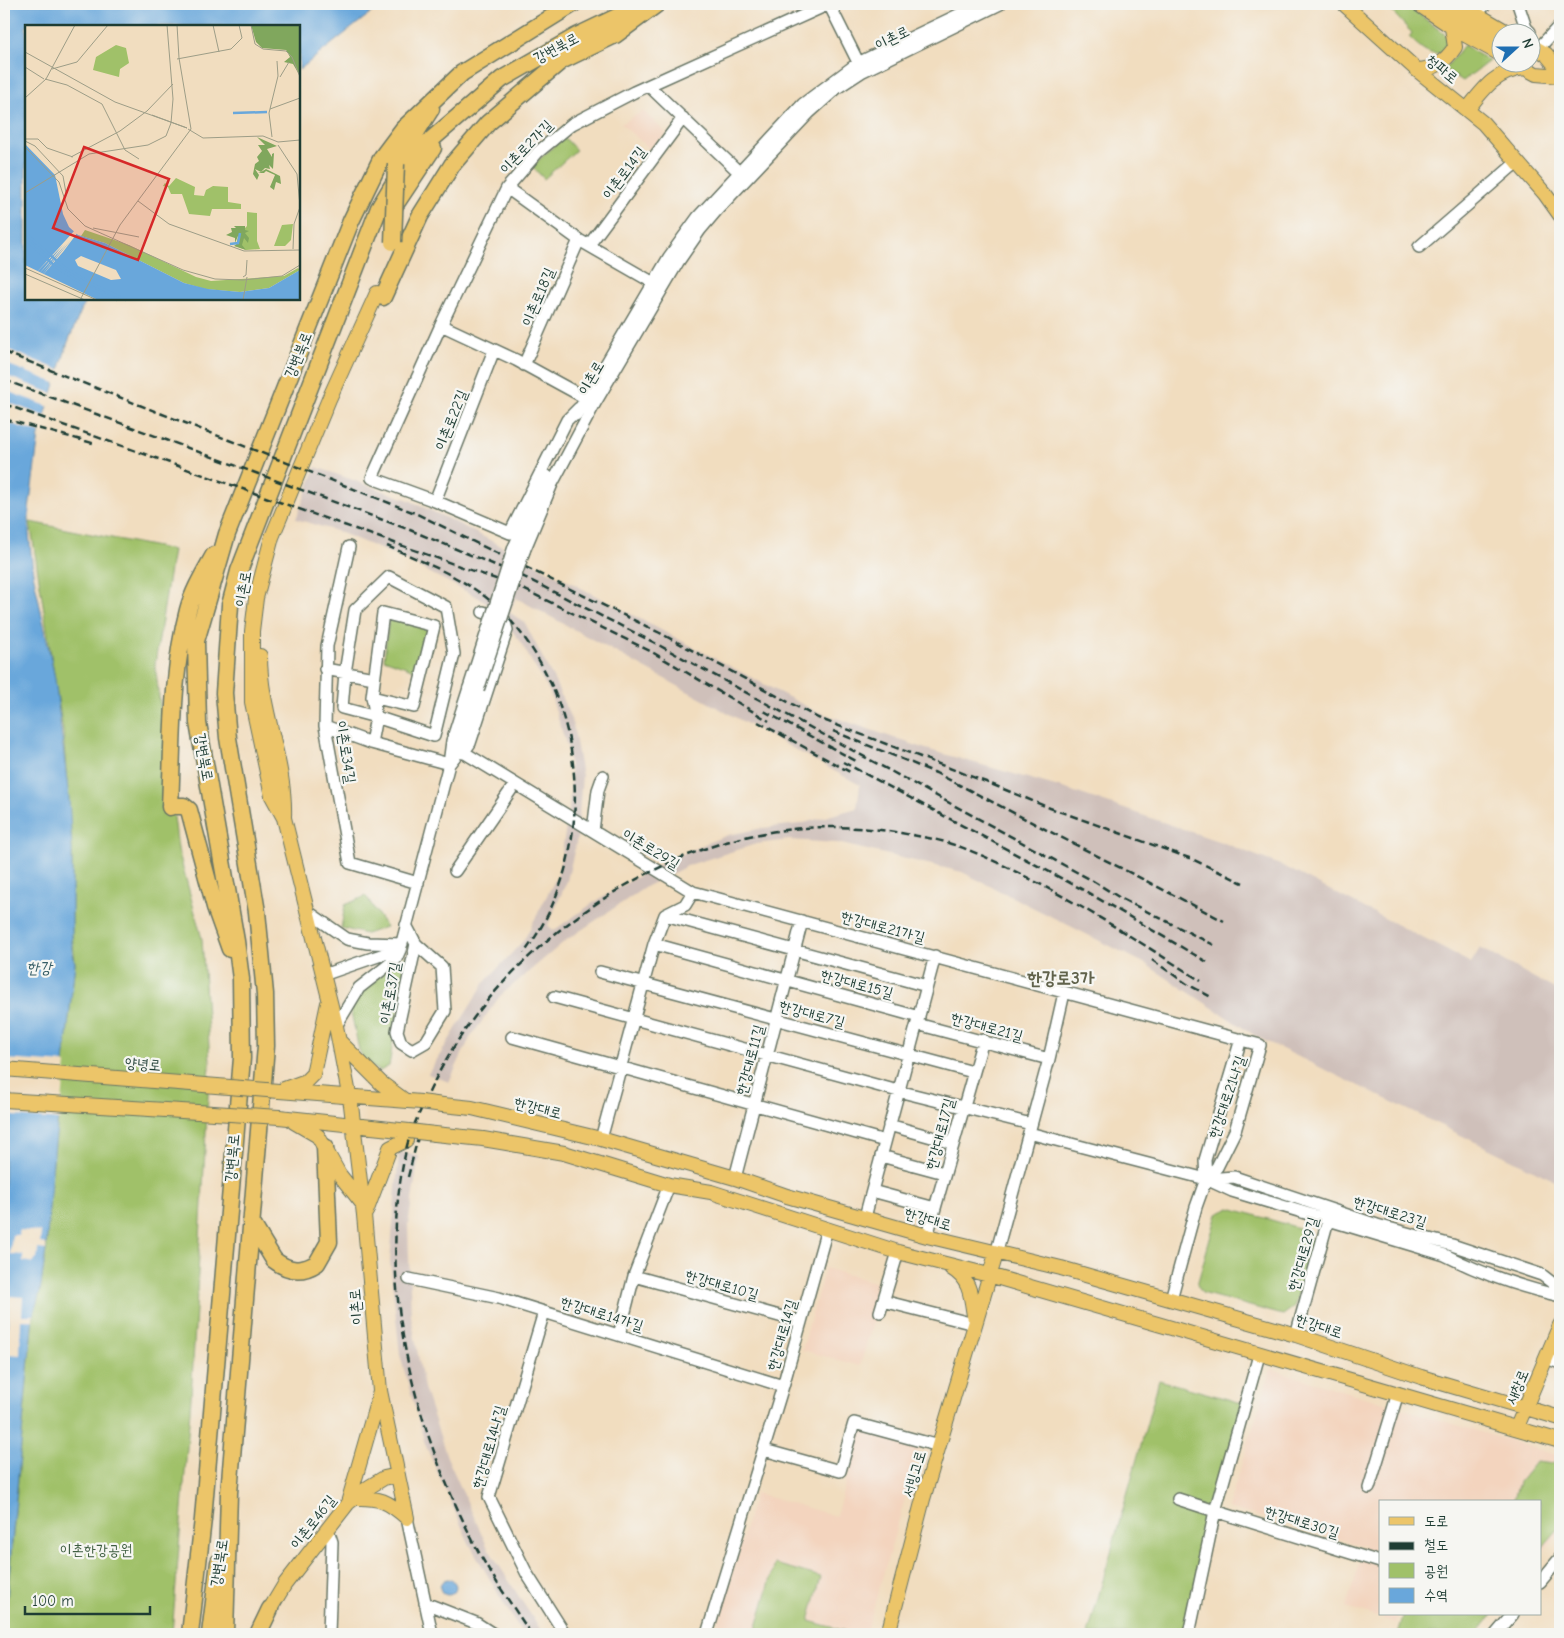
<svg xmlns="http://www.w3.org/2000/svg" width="1564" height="1638" font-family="'Comic Neue','Poor Story',sans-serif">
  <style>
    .built { fill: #f3d4be }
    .industrial { fill: #cfc0ba; fill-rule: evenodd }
    .green { fill: #a0c169; stroke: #607f4e }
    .water { fill: #69a7db; stroke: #447288 }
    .pier { fill: #f1ddbf }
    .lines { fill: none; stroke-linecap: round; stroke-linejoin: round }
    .minor-casing { stroke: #687565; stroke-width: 14 }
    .major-casing { stroke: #687565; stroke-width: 16 }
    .highway-casing { stroke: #687565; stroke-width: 19 }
    .minor { stroke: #fff; stroke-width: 11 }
    .major { stroke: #ecc569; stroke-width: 14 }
    .highway { stroke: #ecc569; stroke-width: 16 }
    .rail { stroke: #1f3d34; stroke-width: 2.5; stroke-dasharray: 8 4; stroke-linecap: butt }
    .minor-bridge-casing { stroke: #687565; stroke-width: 14; stroke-linecap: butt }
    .major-bridge-casing { stroke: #687565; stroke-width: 16; stroke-linecap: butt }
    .highway-bridge-casing { stroke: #687565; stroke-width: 19; stroke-linecap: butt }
    .minor-bridge { stroke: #fff; stroke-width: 11 }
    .major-bridge { stroke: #ecc569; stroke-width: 14 }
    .highway-bridge { stroke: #ecc569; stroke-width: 16 }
    .labels { text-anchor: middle; stroke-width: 4.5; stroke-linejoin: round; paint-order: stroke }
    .street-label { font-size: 15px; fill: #1f3d34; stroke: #f6f6f2 }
    .park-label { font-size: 15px; fill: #3f5e41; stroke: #f6f6f2 }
    .water-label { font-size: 16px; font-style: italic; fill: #355d66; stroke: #f6f6f2 }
    .quarter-label { font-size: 18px; font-weight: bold; fill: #60624b; stroke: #f6f6f2 }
    .inset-river { fill: none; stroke: #69a7db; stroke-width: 2.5 }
    .inset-road { fill: none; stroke: #9d9d87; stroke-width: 1 }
    .view { fill: #d62828; fill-opacity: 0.15; stroke: #d62828; stroke-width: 2.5 }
    .inset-edge { fill: none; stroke: #1f3d34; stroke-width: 2.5 }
  </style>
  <rect width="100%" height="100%" fill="#f6f6f2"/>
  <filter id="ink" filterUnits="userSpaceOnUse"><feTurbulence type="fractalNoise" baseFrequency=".02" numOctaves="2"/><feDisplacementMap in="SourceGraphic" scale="10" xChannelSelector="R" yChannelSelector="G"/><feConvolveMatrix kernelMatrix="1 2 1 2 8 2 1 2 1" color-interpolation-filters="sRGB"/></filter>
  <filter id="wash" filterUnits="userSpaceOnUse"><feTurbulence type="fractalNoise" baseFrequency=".0096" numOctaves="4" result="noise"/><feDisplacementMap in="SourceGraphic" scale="20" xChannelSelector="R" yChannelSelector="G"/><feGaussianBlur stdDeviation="1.12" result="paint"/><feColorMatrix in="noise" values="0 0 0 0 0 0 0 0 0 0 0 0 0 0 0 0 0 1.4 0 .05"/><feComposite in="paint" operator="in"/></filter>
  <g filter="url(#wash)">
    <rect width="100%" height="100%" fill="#f1ddbf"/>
    <path class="built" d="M643,111L666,133L651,150L621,124Z
      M825,1268L884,1285L860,1366L802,1350Z
      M1271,1369L1560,1456V1533L1540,1555V1502H1380V1614H1399L1396,1623L1346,1607L1364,1546L1228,1508Z
      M861,1428L920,1446L866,1634H715L755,1493L836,1516Z"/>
    <path class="industrial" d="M316,467L409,500L461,525L813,710L926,749L1066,789L1224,843L1285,867L1471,963L1480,948L1560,992V1183L1257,1037L1144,963L962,872L837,843L789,840L756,844L689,865L647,886L565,941L500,996L470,1038L449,1082L428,1074L485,982L524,940L558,874L569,810L571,776L567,747L550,693L518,638L485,601L395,555L339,532L296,519ZM516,598L860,785L857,808L800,824L763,828L728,835L707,843L652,868L593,903L553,931L548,925L567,881L577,839L582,776L573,724L556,684L525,623L509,612Z
      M399,1152L419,1156L408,1225L411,1316L424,1388L447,1457L488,1548L543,1634H523L507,1609L469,1543L425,1444L400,1355L390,1261Z"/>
    <path class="green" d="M1385,4H1406L1447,36V49C1432,61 1420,47 1409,37L1412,33Z
      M1464,45L1489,61L1463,81L1445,69Z
      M564,137L576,150L544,179L532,166Z
      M30,522L173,550L155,664L178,849L202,939L210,1061L191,1398L172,1634H4L33,1315L40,1292L46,1250L51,1180L75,963L72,933V849L63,731Z
      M389,617L428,628L420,672L384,659Z
      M366,896L386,927L366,934L341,928L345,905Z
      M407,955L389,1066L380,1071L366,1064L359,1050L350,1007L361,990Z
      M1230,1208L1306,1230L1314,1243L1294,1307L1283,1315L1202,1293L1197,1285L1217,1214Z
      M1159,1380L1242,1403L1183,1634H1088Z
      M1536,1461L1560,1464V1527L1540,1550V1502H1513L1519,1482Z
      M775,1564L821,1577L809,1621L845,1631L844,1634H755Z
      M1404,1614H1492V1615L1477,1634H1398Z"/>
    <path class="water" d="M4,4H382L299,70V26H26V299H86L68,342L39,435L29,509V533L33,573L55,678L69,798L72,849V949L75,963L51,1180L46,1250L40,1292L33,1315L4,1628Z
      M440 1587a8 8 0 1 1 16 0a8 8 0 1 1-16 0Z"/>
    <path class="pier" d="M4,348L62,371L58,384L4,363Z
      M4,375L54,394L50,407L4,390Z
      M4,401L47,417L42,433L4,422V412L10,413L4,410Z
      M4,1059L66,1063L60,1120L4,1115Z
      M19,1230L41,1232L40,1243L46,1244V1250L38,1249L37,1259H35L34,1263L23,1261V1255L10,1254L12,1235H18Z
      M9,1296L23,1297L22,1315H33V1320H21L20,1355L7,1354Z"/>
  </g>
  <g filter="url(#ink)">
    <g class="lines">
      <defs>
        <path id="minor" d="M829,4L862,70
          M1518,4L1526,28L1530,32
          M1476,14L1486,4
          M1538,49L1560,25
          M649,86L743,176
          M507,188L579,240L659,286
          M589,245L683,118
          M1419,247L1517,162
          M441,325L516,360L591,401
          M524,365L579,240
          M579,408L567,420L510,533L435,501L372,478L441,325L507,188L538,152L572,124L634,92L829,4
          M576,415L669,257L698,217L803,104L858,63L981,4
          M435,501L494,350
          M349,547L327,646L325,726L350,863L418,883
          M514,547L547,476
          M524,551L552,484L595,403L678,262L700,230L717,210L809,113L837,88L863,71L1000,4
          M325,669L374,678
          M469,688L452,741L449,764L460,750L478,690
          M325,726L371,743L449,764L400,950L396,959L359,988L336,1026
          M371,743L376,717L434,736L454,654L446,607L389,577L355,610L345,673L342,708L376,717L372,697L383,613L434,626L414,707L372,697
          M460,750L693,892L1260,1045L1235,1131L1217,1167L1206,1179L1196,1207L1171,1299
          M463,753L470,743L507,630L504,619L483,612
          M593,831L598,790L603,776
          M455,871L515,784
          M307,911L347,939L368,943L402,944
          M665,915L927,986
          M406,925L416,944L442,967L445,1011L426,1042L412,1050L401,1043L397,1031L416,944
          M654,944L919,1017
          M600,972L973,1072
          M323,975L387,953L401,945
          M554,997L898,1091L1031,1124
          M917,1024L1049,1059
          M512,1037L885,1141
          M889,1125L953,1143
          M1029,1133L1206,1179L1232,1191L1445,1255C1482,1274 1520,1287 1560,1296
          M601,1139L654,944L665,915L685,905L693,892
          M881,1156L944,1173
          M735,1178L802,921
          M1206,1179L1205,1160L1241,1039
          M1208,1179L1234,1177L1377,1225L1452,1245L1542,1275L1560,1289
          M872,1191L935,1208
          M865,1217L935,956
          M927,1236L983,1040
          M996,1254L1049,1059L1064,993
          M634,1276L801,1322
          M409,1279L499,1298L783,1386
          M883,1301L974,1324
          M544,1312L489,1497L527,1574L565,1634
          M880,1312L898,1252
          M619,1335L634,1276L669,1185
          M1296,1335L1330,1213
          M1546,1358L1560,1363
          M764,1450L840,1471L854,1423L939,1446
          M1369,1488L1398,1393
          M1178,1499L1215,1511L1259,1355
          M407,1518L432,1634
          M328,1530L332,1542L329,1634
          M1540,1582L1560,1558
          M425,1603L476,1623L493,1634
          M707,1634L783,1386L827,1229
          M1189,1634L1215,1511L1380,1562
          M1496,1634L1513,1614"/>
        <path id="major" d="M1344,4L1417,70L1483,123L1545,194L1560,215
          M1418,4L1458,31L1502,55
          M1436,4L1502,45
          M1459,4L1507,32
          M1532,46L1546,54L1560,71
          M1518,64L1536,74L1560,76
          M1417,70C1435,69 1445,62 1455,47L1452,28
          M1467,110C1484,88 1496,71 1525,68
          M377,293L329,399L272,537L256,598L252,631V702L272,796L284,818L336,1026L351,1105L364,1215L380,1391L407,1518
          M260,656C260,711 286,763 284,817
          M340,1042L381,1083L404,1100
          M284,1089L306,1081L313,1074L328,1003
          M279,1091L421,1102
          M443,1105L472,1108L601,1139L735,1178L787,1196L927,1236L1061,1268L1296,1335L1421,1377L1560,1418
          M279,1117L409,1131
          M294,1122L318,1136L339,1174L362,1203
          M435,1134L483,1139L564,1153L669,1185L711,1192L898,1252L989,1275L1560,1441
          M366,1212L390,1148L406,1140
          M951,1268C970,1279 971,1295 974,1316
          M1517,1427L1560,1325
          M354,1498C379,1497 388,1501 407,1518
          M348,1503L380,1392
          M270,1609L285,1584L348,1503L369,1487L384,1478L398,1475
          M888,1634L923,1499L996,1254"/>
        <path id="highway" d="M396,164L431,109
          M391,211L433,148
          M383,297L420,216L452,165L488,123L561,61L615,35L657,4
          M176,806H184L189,810L215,907L230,949
          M170,807C173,742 171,674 188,610C193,591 204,573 214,555
          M251,1222L274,1260C288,1271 302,1273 317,1263L329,1242L325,1147
          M190,1634L203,1519L242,1058L241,979L236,941L198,723L196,641L227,534L351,221L382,157L403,129L462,73L573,4
          M210,1634L219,1562
          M225,1634L229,1493L266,1046L265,994L257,912L228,738L224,693L230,605L239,571L379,208L401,171L418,151L502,79L577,36L644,4
          M258,1634L270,1609"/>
      </defs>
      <use href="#minor" class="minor-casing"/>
      <use href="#major" class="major-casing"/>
      <use href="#highway" class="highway-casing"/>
      <use href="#minor" class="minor"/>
      <use href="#major" class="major"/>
      <use href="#highway" class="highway"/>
      <path class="rail" d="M4,352L415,513L660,633L818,718L986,782L1050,808L1192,859L1243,883
        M4,380L410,530L524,577L655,643L1093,881L1122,899L1214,945
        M4,404L521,588L652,652L769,721
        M4,419L96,444
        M387,546C431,565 480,584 512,622C590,713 597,857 524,953
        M764,711L856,761
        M758,722L850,772
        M833,731L936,773L1224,921
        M843,762L1087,892L1207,962
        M1152,960L1187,984L1213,998
        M408,1177L419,1133
        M531,1634C511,1603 488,1572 472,1539C413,1422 377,1286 405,1155C408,1136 418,1116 426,1099C466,1009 537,938 621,888C710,836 799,816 901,833C916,836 931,838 945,842C976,851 1005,866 1034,881C1092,911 1146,946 1201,981"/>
      <defs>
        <path id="minor-bridge" d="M469,688L514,547
          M478,690L524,551"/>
        <path id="major-bridge" d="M4,1069L279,1091
          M4,1100L279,1117
          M421,1102L443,1105
          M409,1131L435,1134"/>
        <path id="highway-bridge" d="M393,242L396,164"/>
      </defs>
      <use href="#minor-bridge" class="minor-bridge-casing"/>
      <use href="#major-bridge" class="major-bridge-casing"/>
      <use href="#highway-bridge" class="highway-bridge-casing"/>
      <use href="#minor-bridge" class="minor-bridge"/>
      <use href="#major-bridge" class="major-bridge"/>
      <use href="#highway-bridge" class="highway-bridge"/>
    </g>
  </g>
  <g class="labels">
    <g class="street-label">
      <text transform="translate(892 38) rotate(-26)" y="5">이촌로</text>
      <text transform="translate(556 48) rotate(-28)" y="5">강변북로</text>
      <text transform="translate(1442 69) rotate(39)" y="5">청파로</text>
      <text transform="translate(526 147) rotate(-46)" y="5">이촌로2가길</text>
      <text transform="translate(624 173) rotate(-53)" y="5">이촌로14길</text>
      <text transform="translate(538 297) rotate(-67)" y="5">이촌로18길</text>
      <text transform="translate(298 355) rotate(-68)" y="5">강변북로</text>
      <text transform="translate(591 378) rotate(-60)" y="5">이촌로</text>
      <text transform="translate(451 420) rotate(-68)" y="5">이촌로22길</text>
      <text transform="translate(243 589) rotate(-80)" y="5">이촌로</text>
      <text transform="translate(346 752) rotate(81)" y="5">이촌로34길</text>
      <text transform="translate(204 757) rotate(80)" y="5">강변북로</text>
      <text transform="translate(651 849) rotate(31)" y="5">이촌로29길</text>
      <text transform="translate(883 927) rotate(15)" y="5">한강대로21가길</text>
      <text transform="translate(857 984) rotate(15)" y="5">한강대로15길</text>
      <text transform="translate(390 993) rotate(-80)" y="5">이촌로37길</text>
      <text transform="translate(812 1014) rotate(15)" y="5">한강대로7길</text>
      <text transform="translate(987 1027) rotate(15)" y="5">한강대로21길</text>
      <text transform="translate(750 1060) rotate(-75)" y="5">한강대로11길</text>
      <text transform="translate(143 1064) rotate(5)" y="5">양녕로</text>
      <text transform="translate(1227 1097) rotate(-71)" y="5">한강대로21나길</text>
      <text transform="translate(538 1108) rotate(14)" y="5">한강대로</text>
      <text transform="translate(940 1134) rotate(-75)" y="5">한강대로17길</text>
      <text transform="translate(232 1158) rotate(-85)" y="5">강변북로</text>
      <text transform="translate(1390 1212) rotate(17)" y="5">한강대로23길</text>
      <text transform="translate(928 1219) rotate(16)" y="5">한강대로</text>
      <text transform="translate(1303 1254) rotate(-74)" y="5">한강대로29길</text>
      <text transform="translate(722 1285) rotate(16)" y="5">한강대로10길</text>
      <text transform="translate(356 1307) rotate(-95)" y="5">이촌로</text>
      <text transform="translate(602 1314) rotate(17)" y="5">한강대로14가길</text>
      <text transform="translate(1319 1326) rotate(18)" y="5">한강대로</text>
      <text transform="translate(782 1335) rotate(-74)" y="5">한강대로14길</text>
      <text transform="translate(1517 1387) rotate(-67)" y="5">새창로</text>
      <text transform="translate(489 1447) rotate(-74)" y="5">한강대로14나길</text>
      <text transform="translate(914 1474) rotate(-73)" y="5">서빙고로</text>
      <text transform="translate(313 1522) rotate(-52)" y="5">이촌로46길</text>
      <text transform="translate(1302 1522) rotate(17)" y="5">한강대로30길</text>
      <text transform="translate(219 1563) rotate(-82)" y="5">강변북로</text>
    </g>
    <g class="park-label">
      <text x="96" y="1555">이촌한강공원</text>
    </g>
    <g class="water-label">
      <text x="39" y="973">한강</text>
    </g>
    <g class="quarter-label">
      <text x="1061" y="984">한강로3가</text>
    </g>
  </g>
  <g transform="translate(25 25)">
    <rect width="275" height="275" fill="#f1ddbf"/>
    <path d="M91,20L101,23L104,38L95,44L94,52L68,45L71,32ZM151,153L170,162L169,170L179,171L181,165L188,161L203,162V177L216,179V184H187L185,191L164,189L157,169H146L143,162L138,161L140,158L144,161ZM222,187L232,188V216L235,224L221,225L211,221L213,211L206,210L209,207L213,210L222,201ZM268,199L266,215L260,221H249L257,200ZM60,205L104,220L171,252L186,256L259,251L273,243L275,245L244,263L215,267L180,264L159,258L80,218L56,211Z" fill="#a0c169"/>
    <path d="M226,0H275V51L268,39L259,37L265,32L261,25L237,23L231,17ZM232,112L252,121L242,124L247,132V129L249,128L248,144L244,140L245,144L240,143L236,147L241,144L255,151L256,159L251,157L249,165L245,162L250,150L241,146L239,148H233L236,147L230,144L234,150L232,155L228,149L230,139L234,136L232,132L237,126L233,120H240ZM209,201H220V205L224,206L220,208L224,213L223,218L219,213L217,220L221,225L209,221L213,218V211L210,218V213L201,210L207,207L206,203H211Z" fill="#80a75d"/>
    <path d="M0,119L30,150L38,189L44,202L53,210L80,218L159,258L183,264L215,267L244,263L275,245V275H73L0,240ZM56,231L91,245L96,254L86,255L53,241L50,235Z" fill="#69a7db" fill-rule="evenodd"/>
    <path d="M50,205L53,207L38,227L17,251L46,215L16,250L41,219L14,249L38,220L11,248Z" fill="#f1ddbf"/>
    <path class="inset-river" d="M208,88L242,87M0,208L39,242L62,256M0,214L31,242L59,260M205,219L213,218L215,208M65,258L101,275M65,263L92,275"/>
    <path class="inset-road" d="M188,0L194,27M226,0L230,19L238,24L261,26L267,32L275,52M0,27L90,77L162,103L127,90M152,34L206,24L217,13L214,0M0,42L19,54M27,44L52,37L83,0M255,52L264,37M20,54L42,60L77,79L100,125L114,134M0,73L21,54L50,0M245,84L275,73M163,104L178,113L238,111L253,117L275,115M247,112L244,88L253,51L252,36M0,114H13L22,123L48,132M0,116L10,121L38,151L41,168M253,120L272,149L275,181M0,122L34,157L43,184L60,201L158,245L190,254L218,255L257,251L275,240M46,132L95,106L122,86L148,59M0,168L64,129L123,120L141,111L146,98L148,74L142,0M113,176L144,199L219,226L275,225M68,203L114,212M268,224L269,199L275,182M0,243L72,275M0,249L60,275M218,252L221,250L222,235M55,275L95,200L166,104L154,33L152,0M218,275L222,252"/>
    <path class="view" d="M59,122L144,154L113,235L28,203Z"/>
    <rect width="275" height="275" class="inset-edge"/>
  </g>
  <rect width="1564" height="1638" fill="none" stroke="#f6f6f2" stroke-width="20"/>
  <rect x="1379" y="1500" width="162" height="115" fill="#f6f6f2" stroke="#a0aca6"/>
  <rect x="1389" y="1517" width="25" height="8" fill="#ecc569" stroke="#a0aca6"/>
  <text x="1424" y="1526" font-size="15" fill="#1f3d34">도로</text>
  <rect x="1389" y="1542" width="25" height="8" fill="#1f3d34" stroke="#a0aca6"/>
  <text x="1424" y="1550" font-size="15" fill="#1f3d34">철도</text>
  <rect x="1389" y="1563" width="25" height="15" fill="#a0c169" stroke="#a0aca6"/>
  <text x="1424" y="1576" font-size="15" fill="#1f3d34">공원</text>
  <rect x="1389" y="1588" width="25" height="15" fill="#69a7db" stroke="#a0aca6"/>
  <text x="1424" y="1600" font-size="15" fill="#1f3d34">수역</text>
  <g transform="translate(1516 48) rotate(69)"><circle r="24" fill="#f6f6f2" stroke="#a0aca6"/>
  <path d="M0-4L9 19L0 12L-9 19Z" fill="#1f6fb2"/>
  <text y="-8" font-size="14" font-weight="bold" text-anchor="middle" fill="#1f3d34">N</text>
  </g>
  <path d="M25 1606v8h125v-8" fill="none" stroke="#1f3d34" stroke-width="2.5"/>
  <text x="32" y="1606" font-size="15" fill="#1f3d34" stroke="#f6f6f2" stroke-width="4" paint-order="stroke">100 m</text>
</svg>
